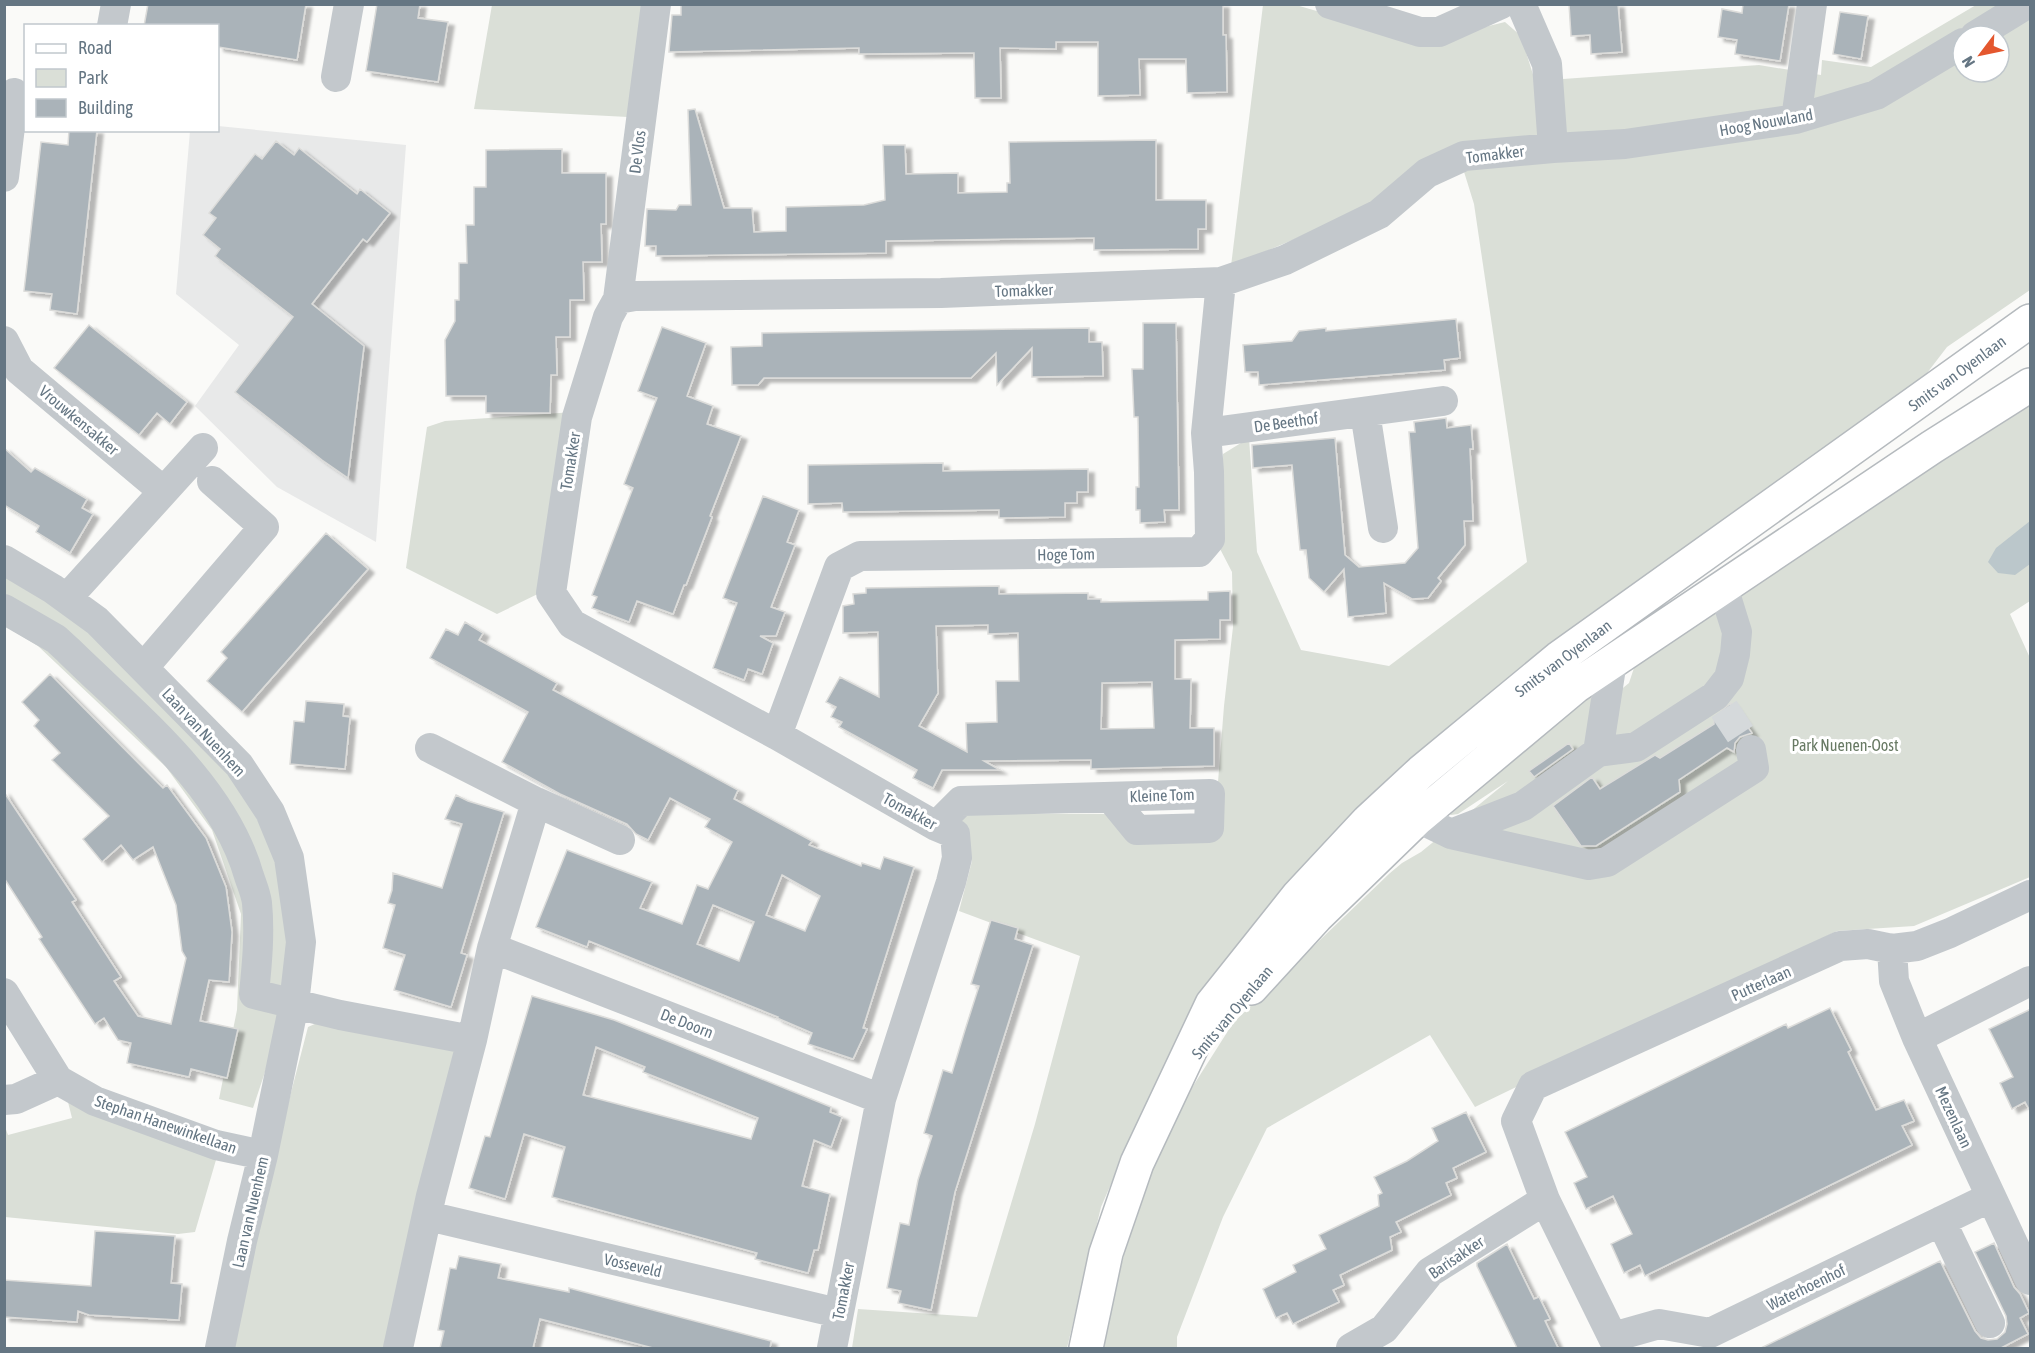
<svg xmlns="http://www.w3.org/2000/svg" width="2035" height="1353" font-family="'Asap Condensed',sans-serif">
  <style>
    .built { fill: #e8e9e9 }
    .green { fill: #dadfd7; fill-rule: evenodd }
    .water { fill: #bbc7cb }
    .building { fill: #aab3b9; stroke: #dcdcda; stroke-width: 1.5; fill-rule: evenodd; filter: url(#shadow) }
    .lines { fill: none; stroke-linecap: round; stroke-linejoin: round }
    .minor-tunnel { stroke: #d5d9db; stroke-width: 30; stroke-dasharray: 30 15; stroke-linecap: butt }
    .major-casing { stroke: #b5babe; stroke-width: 36 }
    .minor { stroke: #c3c8cc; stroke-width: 30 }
    .major { stroke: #fff; stroke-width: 33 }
    .labels { text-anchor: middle; stroke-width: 6; stroke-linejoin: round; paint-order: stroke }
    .street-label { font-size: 16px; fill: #657683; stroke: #fff }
    .park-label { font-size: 16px; fill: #687a64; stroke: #fff }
  </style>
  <defs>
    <filter id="shadow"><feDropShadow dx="6" dy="4" stdDeviation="1.5" flood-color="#0004"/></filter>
  </defs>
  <rect width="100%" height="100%" fill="#fafaf8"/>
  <path class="built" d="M218,126L406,145L376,542L277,487L195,406L239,345L176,294L190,131L218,130Z"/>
  <path class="green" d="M492,5H643L628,117L474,109Z
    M1263,5H1296L1423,42L1505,22L1521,36L1535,81L1759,65L1821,75L1822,60L1871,67L1976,5H2030V290L1947,347L1924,377L1623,601L1204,1003L1145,1106L1101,1207L1067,1348H852L858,1309L977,1317L1035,1124L1080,956L959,911L972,861L960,828L964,813L1108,814L1214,833L1224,706L1233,627L1232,572L1218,545L1223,454L1249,438L1257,552L1301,650L1389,666L1527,562L1474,204L1456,146L1352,215L1231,266ZM1963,36H1999V72H1963Z
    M2030,402V601L2010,614L2030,658V877L1914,926L1837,931L1475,1107L1430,1035L1267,1128L1223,1217L1177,1337V1348H1100L1134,1216L1174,1116L1233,1023L1390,873L1402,863L1421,852L1508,781L1458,814L1451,815L1442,809L1588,691L1591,697V714L1629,683L1637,659L1708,615L1711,616L1785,556Z
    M574,412L548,589L497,614L406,568L427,427L445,421Z
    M4,567L88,622L234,769L284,877L289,944L283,1018L253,1108L219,1099L237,1010L241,914L212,830L166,767L38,646L5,626Z
    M328,1018L460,1042L387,1348H231L250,1251L308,1027Z
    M68,1102L218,1153L195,1232L178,1234L5,1217L4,1124L8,1135L72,1118Z"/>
  <path class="water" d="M2030,521V564L2015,575L1998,573L1988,562L1996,548Z"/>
  <path class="building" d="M148,4H306L297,60L218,47V26H144Z
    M377,4H420L418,18L448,22L438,82L366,71Z
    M681,4H1223V35H1226L1227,92L1187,93L1186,59H1139L1140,95L1098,96V42H1056V49L1000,48L1001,98H975L974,53L859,54V48L669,52L672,15H681Z
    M1569,4H1618L1622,52L1591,54L1590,35L1571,36Z
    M1743,4H1789L1780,61L1735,54L1737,40L1718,37L1722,9L1742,13Z
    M1840,12L1868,16L1861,59L1833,54Z
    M695,109L724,208H752L754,232L786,231V207L864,205L885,200L883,145H905L906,174L958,173V193L1007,192V183H1010L1009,142L1156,140V200H1206V229H1198V249L1094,250V238L886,241V253L656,256V246H645L647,209L676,210L679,205H691L688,110Z
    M69,130H97L77,314L50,310L52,294L24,291L41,142L68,145Z
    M276,141L294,155L299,148L357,194L360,189L390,213L367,242L363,239L312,304L364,346L348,478L322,460L235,392L293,317L215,256L220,249L203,235L216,218L209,213L255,154L262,159Z
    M562,149V173H606V224H601L602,262H583L584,300H570V337H556L557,375H551L550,413H486V396H446L445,340L455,321V300H459V263H467L466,225H474V187H486V150Z
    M1456,319L1460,358L1444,360L1445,370L1259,385L1258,372H1245L1243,345L1292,341L1299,331L1326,328V331Z
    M1143,323H1176L1179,510H1164L1165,522L1140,523V510H1136V487H1139L1138,417H1134L1132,369H1143Z
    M89,325L187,402L170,424L157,413L139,435L54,368Z
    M662,327L706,343L687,396L713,406L707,424L741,436L710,516L712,517L686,585H684L673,614L637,601L629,622L592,608L597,597L592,595L633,488L624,484L657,398L638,391Z
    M1089,328V342H1102L1103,376L1032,377V348L997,385L996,353L971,378H764L758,385H732L731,347L762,346V333Z
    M1446,418L1447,428L1471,425L1473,449H1470L1473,521H1464L1465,545L1438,578L1441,581L1428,598L1412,599L1384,583L1386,613L1348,617L1344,569L1324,592L1309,578L1306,550H1300L1292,465L1253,468L1252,445L1335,438L1345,555L1359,567L1405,563L1418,548L1409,432H1415L1414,422Z
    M4,448L31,472L35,468L87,499L82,508L93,514L70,553L36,532L39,526L4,505Z
    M943,463V471L1088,469V492H1077V503H1065V517L999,518V510L843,512L842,503L808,504V465Z
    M763,496L799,510L787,542L795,545L771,607L785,612L776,636H760L773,643L762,674L748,669L744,680L713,668L737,603L723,598Z
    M326,533L368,569L242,712L207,681L227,658L221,652Z
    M999,586V594L1088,593V599H1101V602L1208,600V592L1230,591V620H1220V639L1175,640V679H1191L1190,728H1214V766L1091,769V760L984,761L1000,770H942L933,788L913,778L917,770L839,727L842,722L831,717L836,707L826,702L840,677L879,697L878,632L843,633V606L854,604L853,594L866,593V588ZM988,625V634L1018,633L1019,681H996L997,722L966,723L967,752L919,726L938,693L936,626ZM1152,682L1154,728L1101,729L1102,683Z
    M465,622L483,633L479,640L557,683L553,690L738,790L734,799L812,841L809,845L861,866L862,863L880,869L884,857L914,867L863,1028L867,1029L853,1059L808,1044L812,1033L777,1018L778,1017L589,941L587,947L536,927L567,850L652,882L640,908L682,924L697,885L708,889L732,842L705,827L710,819L670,798L648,840L636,834L627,824L560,794L502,762L528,712L430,658L446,629L458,635ZM782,875L820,896L805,931L766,915ZM713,905L754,922L739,961L697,944Z
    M50,674L163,788L167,785L206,838L226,887L232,932L229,982L209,980L200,1021L238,1029L227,1078L191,1069L189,1077L127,1063L131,1043L118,1040L104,1018L95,1024L39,939L42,937L4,878V792L76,900L72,902L121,977L114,981L138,1016L171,1024L186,958L182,951L176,905L153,847L133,860L121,845L102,862L83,839L109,816L52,760L60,753L34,726L39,720L22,702Z
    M306,701L344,704L343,716L350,717L345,769L290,764L294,721L304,722Z
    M1731,703L1752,733L1740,737L1735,743L1734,752L1727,748L1679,780L1680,792L1596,846H1581L1553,806L1592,777L1600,789L1655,755L1660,758L1714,724V717Z
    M1569,743L1573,749L1534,777L1529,771Z
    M456,795L468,801L504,812L461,953L467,955L451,1007L394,990L405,955L383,948L395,905L388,903L392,890L393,873L442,888L462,824L445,819Z
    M991,920L1018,928L1015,939L1033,945L955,1192L931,1310L898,1303L901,1291L887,1288L900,1223L909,1225L918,1180L932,1136L924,1133L943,1070L952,1073L965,1030L979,986L971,984Z
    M532,996L614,1020L675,1044L831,1107L830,1112L842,1117L831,1147L814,1140L802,1186L830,1194L818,1250H814L808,1273L755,1259L757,1253L552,1197L565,1147L524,1134L505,1199L469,1188L485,1136L490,1137ZM596,1047L645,1067L643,1072L758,1118L751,1139L583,1095Z
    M1830,1008L1851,1050L1848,1052L1876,1110L1904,1100L1914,1121L1902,1126L1912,1145L1645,1276L1640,1265L1624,1273L1611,1244L1632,1234L1613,1196L1586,1209L1574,1183L1587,1177L1565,1132L1786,1024L1788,1028Z
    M2031,1009V1113L2025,1102L2012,1109L2000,1083L2013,1077L1989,1029Z
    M1466,1112L1486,1152L1453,1168L1457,1178L1446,1183L1451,1195L1396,1222L1401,1232L1390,1237L1392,1250L1340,1275L1344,1285L1333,1290L1339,1302L1293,1324L1287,1313L1276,1318L1263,1289L1296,1272L1293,1265L1326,1249L1319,1235L1379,1206L1378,1195L1382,1193L1374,1177L1407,1161L1438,1141L1432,1128Z
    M95,1231L175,1236L171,1283L182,1284L179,1320L89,1315L78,1311L77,1322L4,1317V1280L91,1286Z
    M1994,1243L2014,1287L2020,1294L2029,1313L2020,1318L2028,1334L2001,1348H1761L1940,1261L1975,1331L1981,1338L1988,1340L1997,1339L2005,1332L2007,1324L2006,1316L1975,1252Z
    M1507,1244L1534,1299L1539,1297L1550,1319L1545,1321L1558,1348H1517L1477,1266V1263Z
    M459,1256L501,1264L498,1278L569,1292V1288L771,1341L770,1348H653L540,1319L533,1348H440L444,1331L438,1330L450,1268L456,1269Z"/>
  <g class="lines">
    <path class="minor-tunnel" d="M1724,709L1751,750"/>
    <defs>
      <path id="major" d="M1251,988L1316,917L1418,818L1576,686L1932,447L2030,385
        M1086,1348L1106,1253L1137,1163L1212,1004L1298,896L1368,821L1421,772L1559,658L2030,321"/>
    </defs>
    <use href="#major" class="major-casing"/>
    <path class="minor" d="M1330,4L1420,32H1439L1501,4
      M1521,4L1547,64L1553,148
      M112,26L116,4
      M1975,36L2027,4
      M336,77L349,4
      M1796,119L1812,4
      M4,177L14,93
      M618,299L656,4
      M4,341L19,370L163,491
      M1365,412L1383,528
      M1206,433L1443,401
      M4,560L53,589L97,621L239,765L270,812L289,858L301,942L294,1004L263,1155L242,1241L220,1348
      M67,598L203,448
      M4,609L56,639L68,650C134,715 223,784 249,876C252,885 256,894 257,903C260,933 257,964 254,994L340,1015L472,1040
      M144,667L264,527L212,481
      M777,735L839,567L860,556L1199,552L1210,539L1209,472L1206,433L1221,282
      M430,748L536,802L620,840
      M1598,752L1636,747L1715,696L1729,678L1735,654L1737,632L1723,587
      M1418,798L1413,810L1418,818L1451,834L1523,806L1598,752L1612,661
      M936,826L961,801L1210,794L1209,828L1137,830L1110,797
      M1451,834L1589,865L1607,862L1754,768L1751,750
      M492,948L881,1099
      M1892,949L1894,981L1917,1038L2030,1280
      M4,993L58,1080
      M1917,1038L2030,981
      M4,1100L16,1099L58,1080L95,1101L216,1145L263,1155
      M428,1216L838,1313
      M1941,1221L1990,1323
      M1613,1337L1659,1324L1710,1333L1991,1197
      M398,1348L431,1196L472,1040L492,948L536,802
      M832,1348L881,1099L951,882L957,858L955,834L936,826L777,735L572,624L551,593L577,417L608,317L618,299L635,296L941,293L1221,282L1285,260L1379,214L1427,173L1464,156L1553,148L1625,144L1796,119L1876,95L1963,43
      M1351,1348L1384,1329L1430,1272L1545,1200
      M1618,1348L1545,1200L1516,1121L1533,1086L1840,946L1868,944L1892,949L1917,946L1950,933L2030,895"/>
    <use href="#major" class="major"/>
  </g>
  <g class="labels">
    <g class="street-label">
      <text transform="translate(1766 122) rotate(-10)" y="6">Hoog Nouwland</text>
      <text transform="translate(637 152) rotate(-83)" y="6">De Vlos</text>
      <text transform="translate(1495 154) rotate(-7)" y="6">Tomakker</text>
      <text transform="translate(1024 290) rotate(-2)" y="6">Tomakker</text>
      <text transform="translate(1957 373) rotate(-36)" y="6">Smits van Oyenlaan</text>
      <text transform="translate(79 420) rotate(40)" y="6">Vrouwkensakker</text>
      <text transform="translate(1286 422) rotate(-8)" y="6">De Beethof</text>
      <text transform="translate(570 461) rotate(-81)" y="6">Tomakker</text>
      <text transform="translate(1066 554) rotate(-1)" y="6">Hoge Tom</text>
      <text transform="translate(1563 658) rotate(-37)" y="6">Smits van Oyenlaan</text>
      <text transform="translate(204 732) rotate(47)" y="6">Laan van Nuenhem</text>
      <text transform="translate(1162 795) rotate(-2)" y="6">Kleine Tom</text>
      <text transform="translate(910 811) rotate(29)" y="6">Tomakker</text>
      <text transform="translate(1761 983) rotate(-24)" y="6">Putterlaan</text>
      <text transform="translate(1232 1012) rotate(-50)" y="6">Smits van Oyenlaan</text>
      <text transform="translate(687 1023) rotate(21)" y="6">De Doorn</text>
      <text transform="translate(1954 1117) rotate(65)" y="6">Mezenlaan</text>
      <text transform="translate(166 1124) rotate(19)" y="6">Stephan Hanewinkellaan</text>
      <text transform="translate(250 1212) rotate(-77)" y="6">Laan van Nuenhem</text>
      <text transform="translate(1456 1257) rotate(-34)" y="6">Barisakker</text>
      <text transform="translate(633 1265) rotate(13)" y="6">Vosseveld</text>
      <text transform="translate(1806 1287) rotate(-26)" y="6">Waterhoenhof</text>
      <text transform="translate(843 1291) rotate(-79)" y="6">Tomakker</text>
    </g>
    <g class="park-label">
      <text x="1845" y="751">Park Nuenen-Oost</text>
    </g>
  </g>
  <rect width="2035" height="1353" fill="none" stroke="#657683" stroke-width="12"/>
  <rect x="24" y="24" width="195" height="108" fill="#ffffff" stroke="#c1c8cd" stroke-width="1.5"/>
  <rect x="36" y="44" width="30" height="9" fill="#ffffff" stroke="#c1c8cd" stroke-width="1.5"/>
  <text x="78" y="54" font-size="18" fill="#657683">Road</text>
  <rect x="36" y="69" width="30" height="18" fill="#dadfd7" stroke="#c1c8cd" stroke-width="1.5"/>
  <text x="78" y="84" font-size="18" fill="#657683">Park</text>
  <rect x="36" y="99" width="30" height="18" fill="#aab3b9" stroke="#c1c8cd" stroke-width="1.5"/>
  <text x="78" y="114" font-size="18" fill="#657683">Building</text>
  <g transform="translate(1981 54) rotate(238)"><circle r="28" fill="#ffffff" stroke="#c1c8cd" stroke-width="1.5"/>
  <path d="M0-4.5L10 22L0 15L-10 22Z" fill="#e4572e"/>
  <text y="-9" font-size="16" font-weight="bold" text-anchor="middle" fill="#657683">N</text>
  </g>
</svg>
